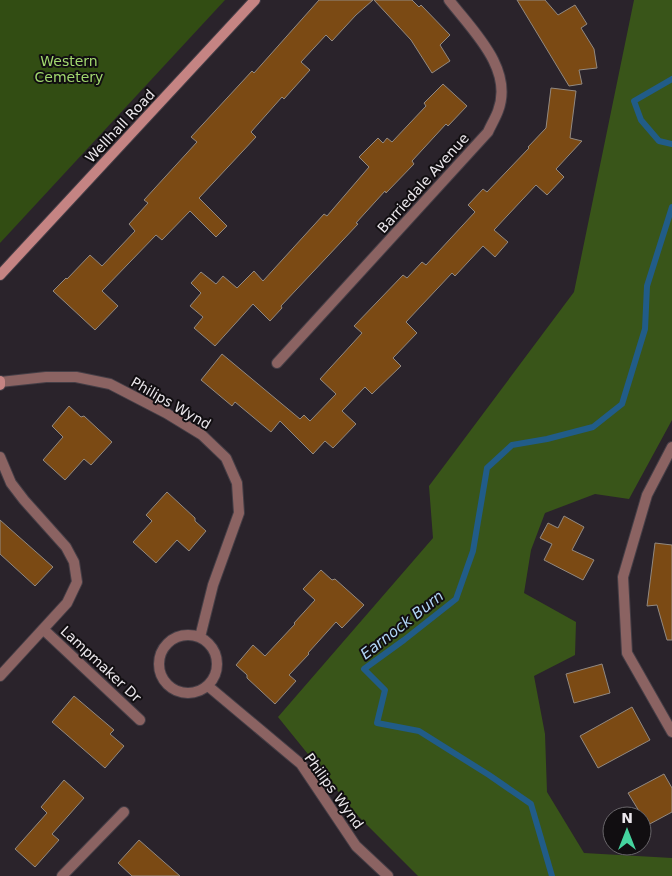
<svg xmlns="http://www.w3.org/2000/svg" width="672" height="876" font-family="'DejaVu Sans',sans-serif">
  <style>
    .green { fill: #324d13 }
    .forest { fill: #395519 }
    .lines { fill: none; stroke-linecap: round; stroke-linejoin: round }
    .stream { stroke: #215c88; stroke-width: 6 }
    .building { fill: #7b4a14; stroke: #928981 }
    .street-casing { stroke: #453e46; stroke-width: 12 }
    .secondary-casing { stroke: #453e46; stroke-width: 12 }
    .street { stroke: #8b6362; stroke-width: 10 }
    .secondary { stroke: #c58483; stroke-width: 10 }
    .labels { text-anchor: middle; stroke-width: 4; stroke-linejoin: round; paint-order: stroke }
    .park-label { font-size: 14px; fill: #a2d86f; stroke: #110e11 }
    .street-label { font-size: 14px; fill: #ebe7ec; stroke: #110e11 }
    .water-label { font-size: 15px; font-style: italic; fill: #b0d4f4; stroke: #110e11 }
  </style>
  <rect width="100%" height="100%" fill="#2a232b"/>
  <path class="green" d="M0,0H225L0,243Z"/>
  <path class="forest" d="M634,0H672V420L629,499L595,494L545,513L531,550L524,593L576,622L575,655L534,676L545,734L547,792L584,853L672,858V876H418L358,816L278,717L433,538L429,486L574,292Z"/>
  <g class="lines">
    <path class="stream" d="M672,79L634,101L641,120L659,141L672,144
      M552,876L531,804L489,775L419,731L377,723L385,690L364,669L404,640L456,599L473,551L487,468L512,445L547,439L593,427L622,404L645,329L647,286L672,207"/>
  </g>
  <path class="building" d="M319,0H373L356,15L332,41L326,35L301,62L310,70L284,99L282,97L251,132L256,137L199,198L227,226L216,237L190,211L162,240L156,235L102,291L118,306L95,330L53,291L66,278L67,279L90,255L102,266L135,231L129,224L148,203L144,200L197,142L191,137L252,71L254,73Z
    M374,0H412L419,7L421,5L450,35L440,45L450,61L432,73L411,40Z
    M517,0H545L558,15L575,5L587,24L581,28L594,49L597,68L579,70L582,84L569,86Z
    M443,84L467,106L448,126L446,124L412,161L414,164L386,193L385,191L356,223L358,224L281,306L282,308L270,321L253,304L215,346L194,328L203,317L190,306L201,293L191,283L201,272L216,284L223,276L237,288L254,271L263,281L324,214L327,216L369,167L359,157L378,138L383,143L387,138L392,142L426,106L424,103Z
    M551,88L576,91L570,138L582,141L556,169L564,177L547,195L536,185L494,230L508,242L495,257L483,246L455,276L452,273L406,322L417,333L393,358L401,366L372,394L365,387L342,411L356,424L333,448L325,441L313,454L280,421L271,432L235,402L232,406L201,380L222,354L300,419L304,415L310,421L336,394L320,379L362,333L354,326L403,275L407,278L422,262L426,265L475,212L468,205L483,189L487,192L529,148L528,147L546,128Z
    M69,406L81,417L84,416L112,442L91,465L84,459L65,480L43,460L63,437L52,426Z
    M167,492L195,518V521L206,531L189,551L177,540L156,563L133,542L152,521L146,515Z
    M564,516L584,527L572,550L594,560L583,580L544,560L552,544L540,538L548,523L558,528Z
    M0,520L53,567L35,586L0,554Z
    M655,543L672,545V640H667L657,605L647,606Z
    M321,570L332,580L335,579L364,605L342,628L336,622L308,653L309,654L289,675L296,681L275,704L247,678V675L236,665L253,645L265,656L295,624L294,623L315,600L303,589Z
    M602,664L610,693L574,703L566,674Z
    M74,696L114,730L110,734L124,746L105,768L52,722Z
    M632,707L650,740L598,768L580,736Z
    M664,774L672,788V812L646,826L642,816L628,793Z
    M64,780L84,798L52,834L59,840L35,867L15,849L47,813L41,807Z
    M139,840L164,862L180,876H132L118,863Z"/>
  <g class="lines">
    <defs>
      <path id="street" d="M277,363L488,132C491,125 495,119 498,111C514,69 473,31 449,0
        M0,382L46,377H76L110,384L166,413L202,435L226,458L237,483L239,513L213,585L200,637
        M672,447L647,495L623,577L627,653L672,732
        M0,457L11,483L24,500L66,547L74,562L77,582L67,603L0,676
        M43,629L140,720
        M159 664a29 29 0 1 1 58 0a29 29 0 1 1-58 0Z
        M208,686L301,764L356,846L388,876
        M62,876L124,812"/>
      <path id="secondary" d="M0,275L255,0
        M0,381V385"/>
    </defs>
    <use href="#street" class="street-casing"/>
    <use href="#secondary" class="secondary-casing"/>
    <use href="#street" class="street"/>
    <use href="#secondary" class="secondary"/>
  </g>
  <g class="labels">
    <g class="park-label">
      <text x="69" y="66">Western<tspan x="69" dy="16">Cemetery</tspan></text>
    </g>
    <g class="street-label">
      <text transform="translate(120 126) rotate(-47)" y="5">Wellhall Road</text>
      <text transform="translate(423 183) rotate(-48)" y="5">Barriedale Avenue</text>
      <text transform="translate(171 403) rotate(30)" y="5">Philips Wynd</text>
      <text transform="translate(101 664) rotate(43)" y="5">Lampmaker Dr</text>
      <text transform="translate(334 791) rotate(54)" y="5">Philips Wynd</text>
    </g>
    <g class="water-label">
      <text transform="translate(402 625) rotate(-38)" y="5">Earnock Burn</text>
    </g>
  </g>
  <g transform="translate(627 831)"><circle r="24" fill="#110e11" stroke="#686569"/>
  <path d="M0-4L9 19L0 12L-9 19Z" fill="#45d49f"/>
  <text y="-8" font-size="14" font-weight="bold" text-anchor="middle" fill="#ebe7ec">N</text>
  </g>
</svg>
